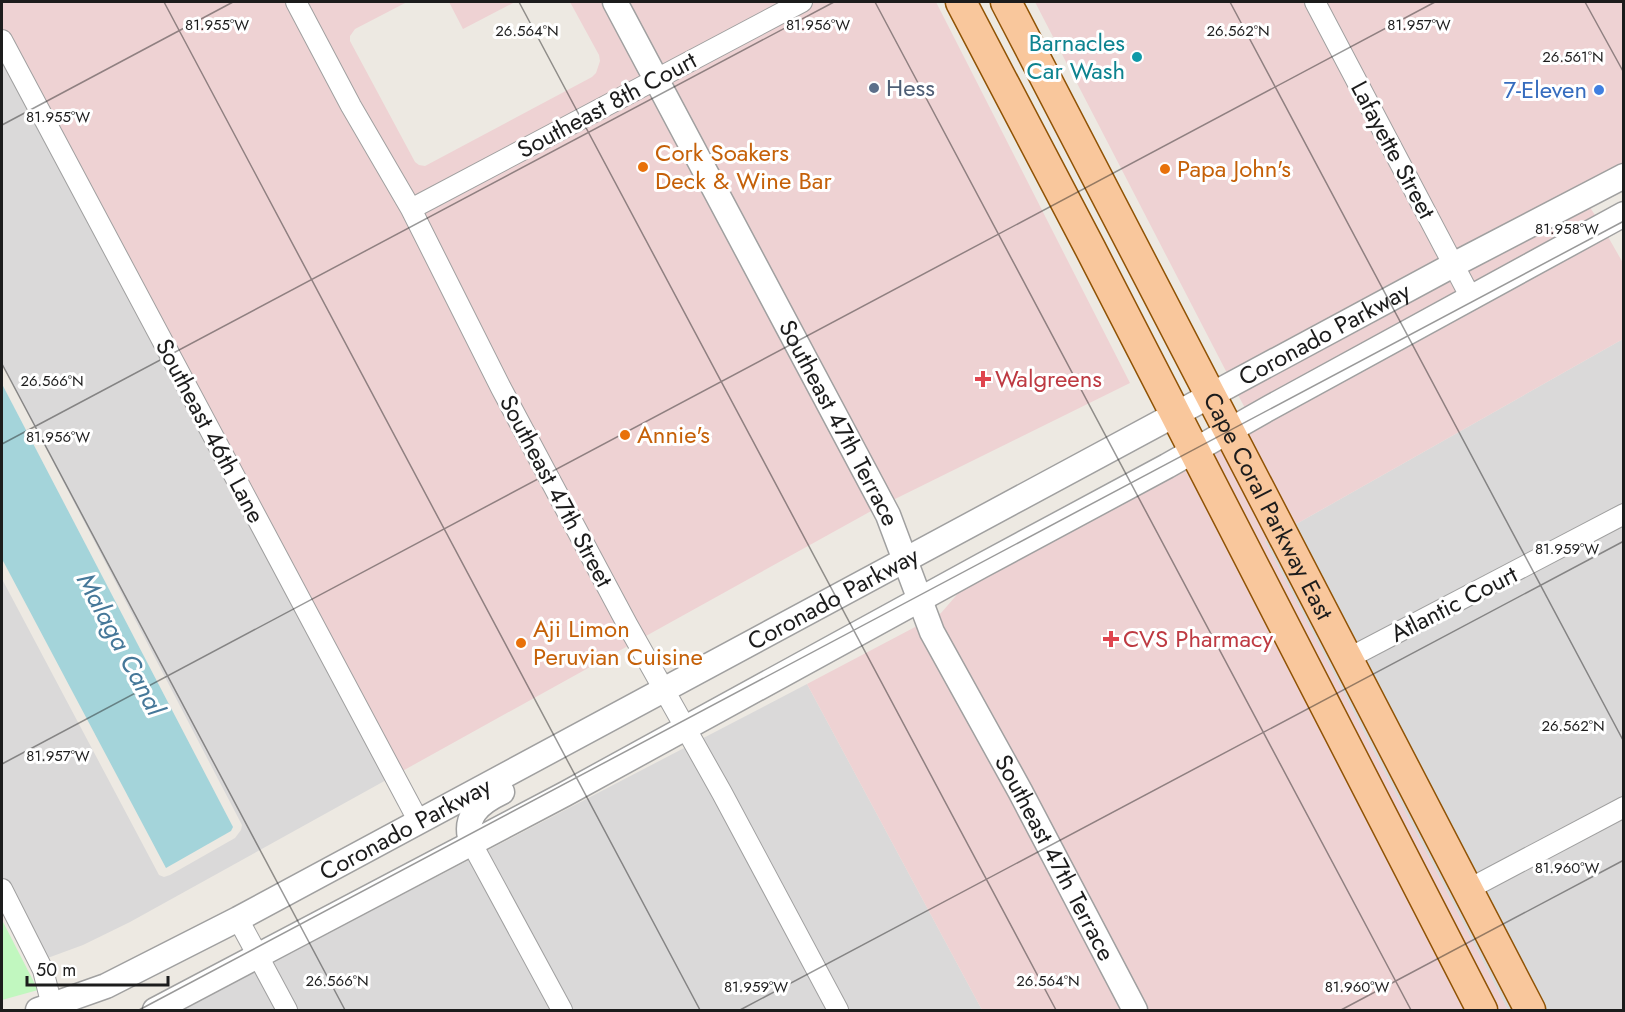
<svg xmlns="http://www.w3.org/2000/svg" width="1625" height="1012" font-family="Jost,sans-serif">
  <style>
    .residential { fill: #dad9d9 }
    .commercial { fill: #eed2d3 }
    .park { fill: #c1f7bf }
    .water { fill: #a4d4da }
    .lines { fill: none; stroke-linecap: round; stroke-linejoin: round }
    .minor-casing { stroke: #a0a0a0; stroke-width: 22 }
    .tertiary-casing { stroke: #a0a0a0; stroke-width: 27 }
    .primary-casing { stroke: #905305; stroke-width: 33 }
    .minor { stroke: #fff; stroke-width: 20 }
    .tertiary { stroke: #fff; stroke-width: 24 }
    .primary { stroke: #f9c79c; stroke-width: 30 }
    .ticks { fill: none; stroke: #1c1c1c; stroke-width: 1.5; stroke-opacity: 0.45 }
    .culture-dot { fill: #0f9aa8; stroke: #fff; stroke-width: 2 }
    .service-dot { fill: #5c6f8a; stroke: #fff; stroke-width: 2 }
    .shop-dot { fill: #3f7fe0; stroke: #fff; stroke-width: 2 }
    .food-dot { fill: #e8710a; stroke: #fff; stroke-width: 2 }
    .health-dot { fill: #e0444e; stroke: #fff; stroke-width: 2 }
    .labels { text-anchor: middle; stroke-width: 6; stroke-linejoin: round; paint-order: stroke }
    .culture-label { font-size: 24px; fill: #0d838f; stroke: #fff; text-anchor: end }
    .service-label { font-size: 24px; fill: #4e5e75; stroke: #fff; text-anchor: start }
    .shop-label { font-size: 24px; fill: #366cbe; stroke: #fff; text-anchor: end }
    .street-label { font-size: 24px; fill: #1c1c1c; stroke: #fff }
    .food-label { font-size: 24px; fill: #c56008; stroke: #fff; text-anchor: start }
    .health-label { font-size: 24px; fill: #be3a42; stroke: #fff; text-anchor: start }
    .water-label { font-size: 26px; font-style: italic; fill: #467899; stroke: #fff }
    .ticks-label { font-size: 15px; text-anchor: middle; fill: #1c1c1c; stroke: #fff; stroke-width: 6; stroke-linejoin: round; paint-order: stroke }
  </style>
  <rect width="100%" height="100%" fill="#ede9e2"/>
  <path class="residential" d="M2,40L388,779L130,922L83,945L34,963L2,900V579L159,875L164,877L170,875L235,838L241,830L242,825L2,364Z
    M1623,339V1010H1542L1291,527Z
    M1272,538L1517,1010H1508L1265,541Z
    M807,684L982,1010H181Z"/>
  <path class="commercial" d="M2,2H407L355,29L350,36V41L415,162L419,165L425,166L592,77L596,73L600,61L599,55L570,2H603L873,510L388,779L2,40Z
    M449,2H515L463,29Z
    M628,2H936L1130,383L893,500Z
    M1035,2H1623V165L1228,375Z
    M1589,206L1597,218L1246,410L1237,393Z
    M1607,235L1623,263V339L1291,527L1243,434Z
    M1224,445L1272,538L1265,541L1508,1010H1494L1208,454Z
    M1189,465L1469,1010H1147L1029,786L941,628L937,616L941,613L961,590Z
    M917,626L1010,796L1122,1010H982L807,684Z"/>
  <path class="park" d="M2,920L38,990L2,1000Z"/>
  <path class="water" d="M2,384L233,827L231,831L166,868L2,559Z"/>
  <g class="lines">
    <defs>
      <path id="minor" d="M296,2L351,106L411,209L501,388L627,624L722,793L838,1010
        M1315,2L1471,298
        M2,40L419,822
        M411,209L802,2
        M1347,659L1624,514
        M472,844L562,1010
        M2,889L43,970L52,1006
        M1467,890L1624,807
        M238,919L287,1010"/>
      <g id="tertiary">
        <path id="s1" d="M615,2L888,515L932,632L1020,791L1135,1010"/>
        <path d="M472,844C462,817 479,803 502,792"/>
        <path id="s2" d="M38,1010L106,986L238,919L1453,265L1624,176"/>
        <path d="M155,1010L565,794L981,566L1167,466L1271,407L1624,214"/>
      </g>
      <g id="primary">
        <path d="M961,2L1090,248L1482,1010"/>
        <path id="s3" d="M1006,2L1530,1010"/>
      </g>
    </defs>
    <use href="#minor" class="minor-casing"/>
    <use href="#tertiary" class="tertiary-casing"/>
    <use href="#primary" class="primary-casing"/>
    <use href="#minor" class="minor"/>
    <use href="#tertiary" class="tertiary"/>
    <use href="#primary" class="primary"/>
  </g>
  <path class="ticks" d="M164,2L700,1010M519,2L1056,1010M875,2L1411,1010M1230,2L1624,742M1585,2L1624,73M2,125L233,2M2,364L345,1010M2,444L834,2M2,764L1435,2M139,1010L1624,221M740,1010L1624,541M1341,1010L1624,860"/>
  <circle class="culture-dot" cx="1137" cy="57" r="6"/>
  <circle class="service-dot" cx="874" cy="88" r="6"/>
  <circle class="shop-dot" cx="1599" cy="90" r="6"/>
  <g class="food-dot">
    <circle cx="643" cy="167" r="6"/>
    <circle cx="1165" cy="169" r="6"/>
    <circle cx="625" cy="435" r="6"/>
    <circle cx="521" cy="643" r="6"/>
  </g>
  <g class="health-dot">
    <path d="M980 370h6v6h6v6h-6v6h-6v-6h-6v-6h6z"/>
    <path d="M1108 630h6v6h6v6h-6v6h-6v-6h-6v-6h6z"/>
  </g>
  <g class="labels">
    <g class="culture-label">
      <text x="1125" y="51">Barnacles<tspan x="1125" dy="28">Car Wash</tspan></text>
    </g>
    <g class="service-label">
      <text x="886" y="96">Hess</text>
    </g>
    <g class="shop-label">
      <text x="1587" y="98">7-Eleven</text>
    </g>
    <g class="street-label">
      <text transform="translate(607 105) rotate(-28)" y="8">Southeast 8th Court</text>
      <text transform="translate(1393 150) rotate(62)" y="8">Lafayette Street</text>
      <text dy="8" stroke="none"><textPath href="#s2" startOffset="1454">Coronado Parkway</textPath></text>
      <text dy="8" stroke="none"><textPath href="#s1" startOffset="477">Southeast 47th Terrace</textPath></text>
      <text transform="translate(210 431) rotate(62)" y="8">Southeast 46th Lane</text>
      <text transform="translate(556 491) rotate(62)" y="8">Southeast 47th Street</text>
      <text dy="8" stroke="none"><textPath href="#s3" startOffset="568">Cape Coral Parkway East</textPath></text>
      <text dy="8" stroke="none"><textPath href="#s2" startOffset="896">Coronado Parkway</textPath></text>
      <text transform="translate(1454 604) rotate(-27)" y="8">Atlantic Court</text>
      <text dy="8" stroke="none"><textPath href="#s2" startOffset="410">Coronado Parkway</textPath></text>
      <text dy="8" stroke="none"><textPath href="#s1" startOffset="963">Southeast 47th Terrace</textPath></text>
    </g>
    <g class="food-label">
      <text x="655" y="161">Cork Soakers<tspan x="655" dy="28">Deck &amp; Wine Bar</tspan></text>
      <text x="1177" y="177">Papa John's</text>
      <text x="637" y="443">Annie's</text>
      <text x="533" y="637">Aji Limon<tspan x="533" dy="28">Peruvian Cuisine</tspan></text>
    </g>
    <g class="health-label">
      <text x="995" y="387">Walgreens</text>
      <text x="1123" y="647">CVS Pharmacy</text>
    </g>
    <g class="water-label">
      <text transform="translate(121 644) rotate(62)" y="9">Malaga Canal</text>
    </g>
  </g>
  <g class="ticks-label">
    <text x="217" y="30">81.955°W</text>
    <text x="818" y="30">81.956°W</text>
    <text x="1419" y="30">81.957°W</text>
    <text x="527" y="36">26.564°N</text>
    <text x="1238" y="36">26.562°N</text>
    <text x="1573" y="62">26.561°N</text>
    <text x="58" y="122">81.955°W</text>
    <text x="1567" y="234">81.958°W</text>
    <text x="52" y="386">26.566°N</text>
    <text x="58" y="442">81.956°W</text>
    <text x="1567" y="554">81.959°W</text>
    <text x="1573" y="731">26.562°N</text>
    <text x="58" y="761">81.957°W</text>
    <text x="1567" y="873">81.960°W</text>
    <text x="337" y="986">26.566°N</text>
    <text x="1048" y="986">26.564°N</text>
    <text x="756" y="992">81.959°W</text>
    <text x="1357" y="992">81.960°W</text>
  </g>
  <rect width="1625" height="1012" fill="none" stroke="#1c1c1c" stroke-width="6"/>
  <path d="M27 976v9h141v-9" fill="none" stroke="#1c1c1c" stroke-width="3"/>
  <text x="36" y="976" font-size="18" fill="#1c1c1c" stroke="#ffffff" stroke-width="4.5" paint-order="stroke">50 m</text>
</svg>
